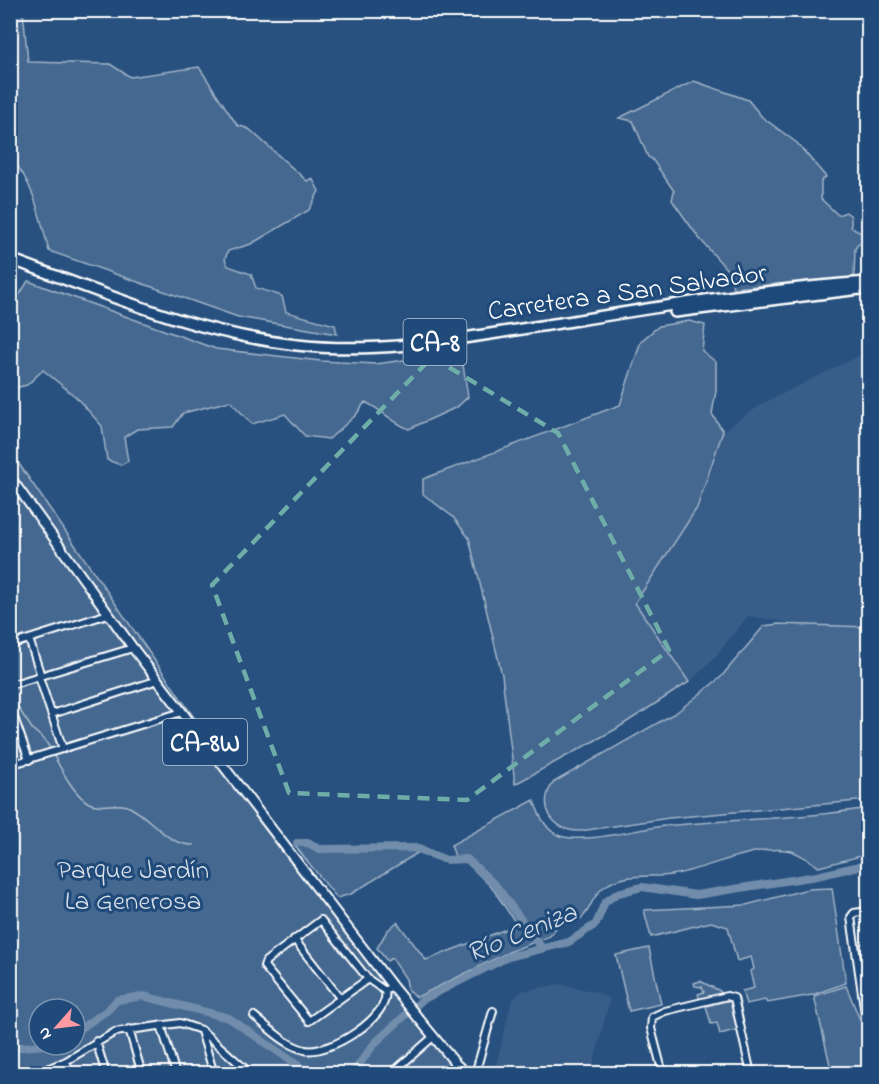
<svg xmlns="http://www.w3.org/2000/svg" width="879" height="1084" font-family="'Indie Flower',sans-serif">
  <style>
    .built { fill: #375d88 }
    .green { fill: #446890; stroke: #a2b4c8; stroke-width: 1.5; fill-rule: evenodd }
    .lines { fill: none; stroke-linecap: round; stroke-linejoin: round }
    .stream { stroke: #aabbcd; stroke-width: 1.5 }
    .river { stroke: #718dab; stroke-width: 8 }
    .minor-casing { stroke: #fff; stroke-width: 10 }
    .major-casing { stroke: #fff; stroke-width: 12 }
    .highway-casing { stroke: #fff; stroke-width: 14 }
    .minor { stroke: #1f4a7a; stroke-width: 6 }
    .major { stroke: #1f4a7a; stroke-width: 8 }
    .highway { stroke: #1f4a7a; stroke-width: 9 }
    .marked { fill: none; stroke: #6fada8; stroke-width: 4.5; stroke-dasharray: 12 8; stroke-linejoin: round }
    .labels { text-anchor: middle; stroke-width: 6; stroke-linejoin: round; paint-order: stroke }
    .shield { fill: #1f4a7a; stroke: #bcc9d7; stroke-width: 1.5 }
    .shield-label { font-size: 26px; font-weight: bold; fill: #fff }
    .street-label { font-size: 27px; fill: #fff; stroke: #1f4a7a }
    .park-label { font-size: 27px; fill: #dae1e9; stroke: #1f4a7a }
    .water-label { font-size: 28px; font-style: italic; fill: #d4dde6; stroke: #1f4a7a }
  </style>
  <rect width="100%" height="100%" fill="#28517f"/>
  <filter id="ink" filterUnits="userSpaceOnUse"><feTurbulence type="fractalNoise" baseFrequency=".0167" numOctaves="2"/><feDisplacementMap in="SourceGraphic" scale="12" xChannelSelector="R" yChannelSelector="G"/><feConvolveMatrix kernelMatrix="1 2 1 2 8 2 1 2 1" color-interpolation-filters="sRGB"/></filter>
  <g filter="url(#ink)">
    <path class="built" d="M868,351V627L811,626L748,616L710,663L689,682L635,603L666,557L713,467L723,431L762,404Z
      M560,984L596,992L610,999L591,1073L494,1072L512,1001L521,991Z"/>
    <path class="green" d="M11,10L23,11L28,62L110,64L130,77L199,67L237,125L249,129L307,181L312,178L319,191L309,210L251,244L228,251L225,259L228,266L251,274L256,288L282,296L286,312L335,325L337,334L238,317L49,251C40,218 34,183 11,158Z
      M694,81L748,100L762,117L797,143L826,177L821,181V199L838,215L846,212L851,216V227L868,237V244H858L855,249L854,278L733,288L730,273L699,238L672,200L674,191L652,159L648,157L633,121L619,118Z
      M28,281L216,349L321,361L376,364L461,352L468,397L457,407L409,429C392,423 381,409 365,402L356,415L329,439L305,436L285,414L252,424L230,401L183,413L173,427L137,429L124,437L128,461L121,465L107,460L102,426L76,397L43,370L27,385L11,389V302L17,299Z
      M689,321L705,325L702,351L716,362V391L712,414L723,431L697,508L635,603L689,682L616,729L515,784L502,675L469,538L453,517L423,494V479L620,405L641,341L659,326Z
      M10,451L249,797L467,1073H11ZM39,1009H75V1045H39Z
      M778,624L868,627V800L669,818L580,831C552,832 536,804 554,782L677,712L721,677L764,626Z
      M534,800C538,813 546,831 560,836C587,844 635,829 664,826C732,819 801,819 868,808V854L819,867C811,862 801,854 791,851C755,843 706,870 671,875C648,878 624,872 604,887C583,904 595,923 559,924L550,936L509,952L417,997L408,990L406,979L392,958L387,961L377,948L387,931L397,922L426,960L517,925L493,889L466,862H457L451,845Z
      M308,845L319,851L379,848L419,852L351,894L337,898L295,846Z
      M832,888L846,983L812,995L767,1003L765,1000L746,1004L742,991L754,988L750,971L754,969L751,957L737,961L728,927L711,922L651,937L644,910L746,905L808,889Z
      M649,948L661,1004L629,1011L616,955Z
      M700,981L720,991L722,996L700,1001L698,994L704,992L702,987L695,986L694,983Z
      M846,986L863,1027L868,1025V1073H832L814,996Z
      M727,1001L732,1003L738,1029L720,1034L717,1023L711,1024L706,1006Z"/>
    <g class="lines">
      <path class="stream" d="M10,696L33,730L45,740L51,750
        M53,754C61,769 74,795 89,803C101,809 115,802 127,806C152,816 164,845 194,845"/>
      <path class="river" d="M297,843H308L319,849L416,848L446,860L467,859L496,886L542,948
        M75,1032L108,1010L117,1000L143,996L229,1018L311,1074
        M10,1048L46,1045
        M349,1074L354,1071L375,1043L422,1000L508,957L569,942L596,924L605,902L618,893L642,887L696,895L817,876L868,864"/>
      <defs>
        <path id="minor" d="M29,639L41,676
          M10,645L108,614
          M39,677L63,749
          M10,685L133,648
          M10,706L29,760
          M52,714L158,680
          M10,765L182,712
          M294,939L340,998
          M859,973L868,972
          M368,979L309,1021L264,966L266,961L321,920L368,979L385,991L392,986
          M254,1016C269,1028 285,1045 305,1050C330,1055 391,1016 385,991
          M866,1021L851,917L854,913L868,911
          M161,1025L176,1074
          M129,1029L142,1074
          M201,1031L214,1074
          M96,1041L106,1074
          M66,1061L70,1074
          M35,1074L66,1061L115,1032L180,1023L201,1030L251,1074
          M235,1074L247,1072
          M391,1074L433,1037
          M475,1074L493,1011
          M663,1074L651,1028L652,1017L665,1011L727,996L734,998L751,1074"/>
        <path id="major" d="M10,477L133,648L392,986L456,1064L467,1074"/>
        <path id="highway" d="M10,259C104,293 197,334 297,345C383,355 468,337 554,324C658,307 763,289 868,282
          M675,312L868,288"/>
      </defs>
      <use href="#minor" class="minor-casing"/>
      <use href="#major" class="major-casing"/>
      <use href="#highway" class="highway-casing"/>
      <use href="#minor" class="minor"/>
      <use href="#major" class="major"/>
      <use href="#highway" class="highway"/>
    </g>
  </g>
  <path class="marked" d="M432,357L558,433L669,650L467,800L289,793L212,585Z"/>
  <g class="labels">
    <g class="shield">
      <rect x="403.5" y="319" width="63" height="46" rx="4.5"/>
      <rect x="163" y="719" width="84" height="46" rx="4.5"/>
    </g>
    <g class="shield-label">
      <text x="435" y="351">CA-8</text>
      <text x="205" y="751">CA-8W</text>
    </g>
    <g class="street-label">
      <text transform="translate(627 291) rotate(-8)" y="9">Carretera a San Salvador</text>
    </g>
    <g class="park-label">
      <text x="133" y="878">Parque Jardín<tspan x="133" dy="31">La Generosa</tspan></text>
    </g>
    <g class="water-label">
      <text transform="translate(521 931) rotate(-22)" y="10">Río Ceniza</text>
    </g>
  </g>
  <rect width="879" height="1084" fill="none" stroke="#1f4a7a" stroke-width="36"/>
  <rect x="18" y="18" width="843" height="1048" fill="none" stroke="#fff" stroke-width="2" filter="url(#ink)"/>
  <g transform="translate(57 1027) rotate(242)"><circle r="28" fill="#1f4a7a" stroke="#7992af" stroke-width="1.5"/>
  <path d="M0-4.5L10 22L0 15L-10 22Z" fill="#ff9aa2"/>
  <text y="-9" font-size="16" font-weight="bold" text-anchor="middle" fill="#ffffff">N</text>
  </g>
</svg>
